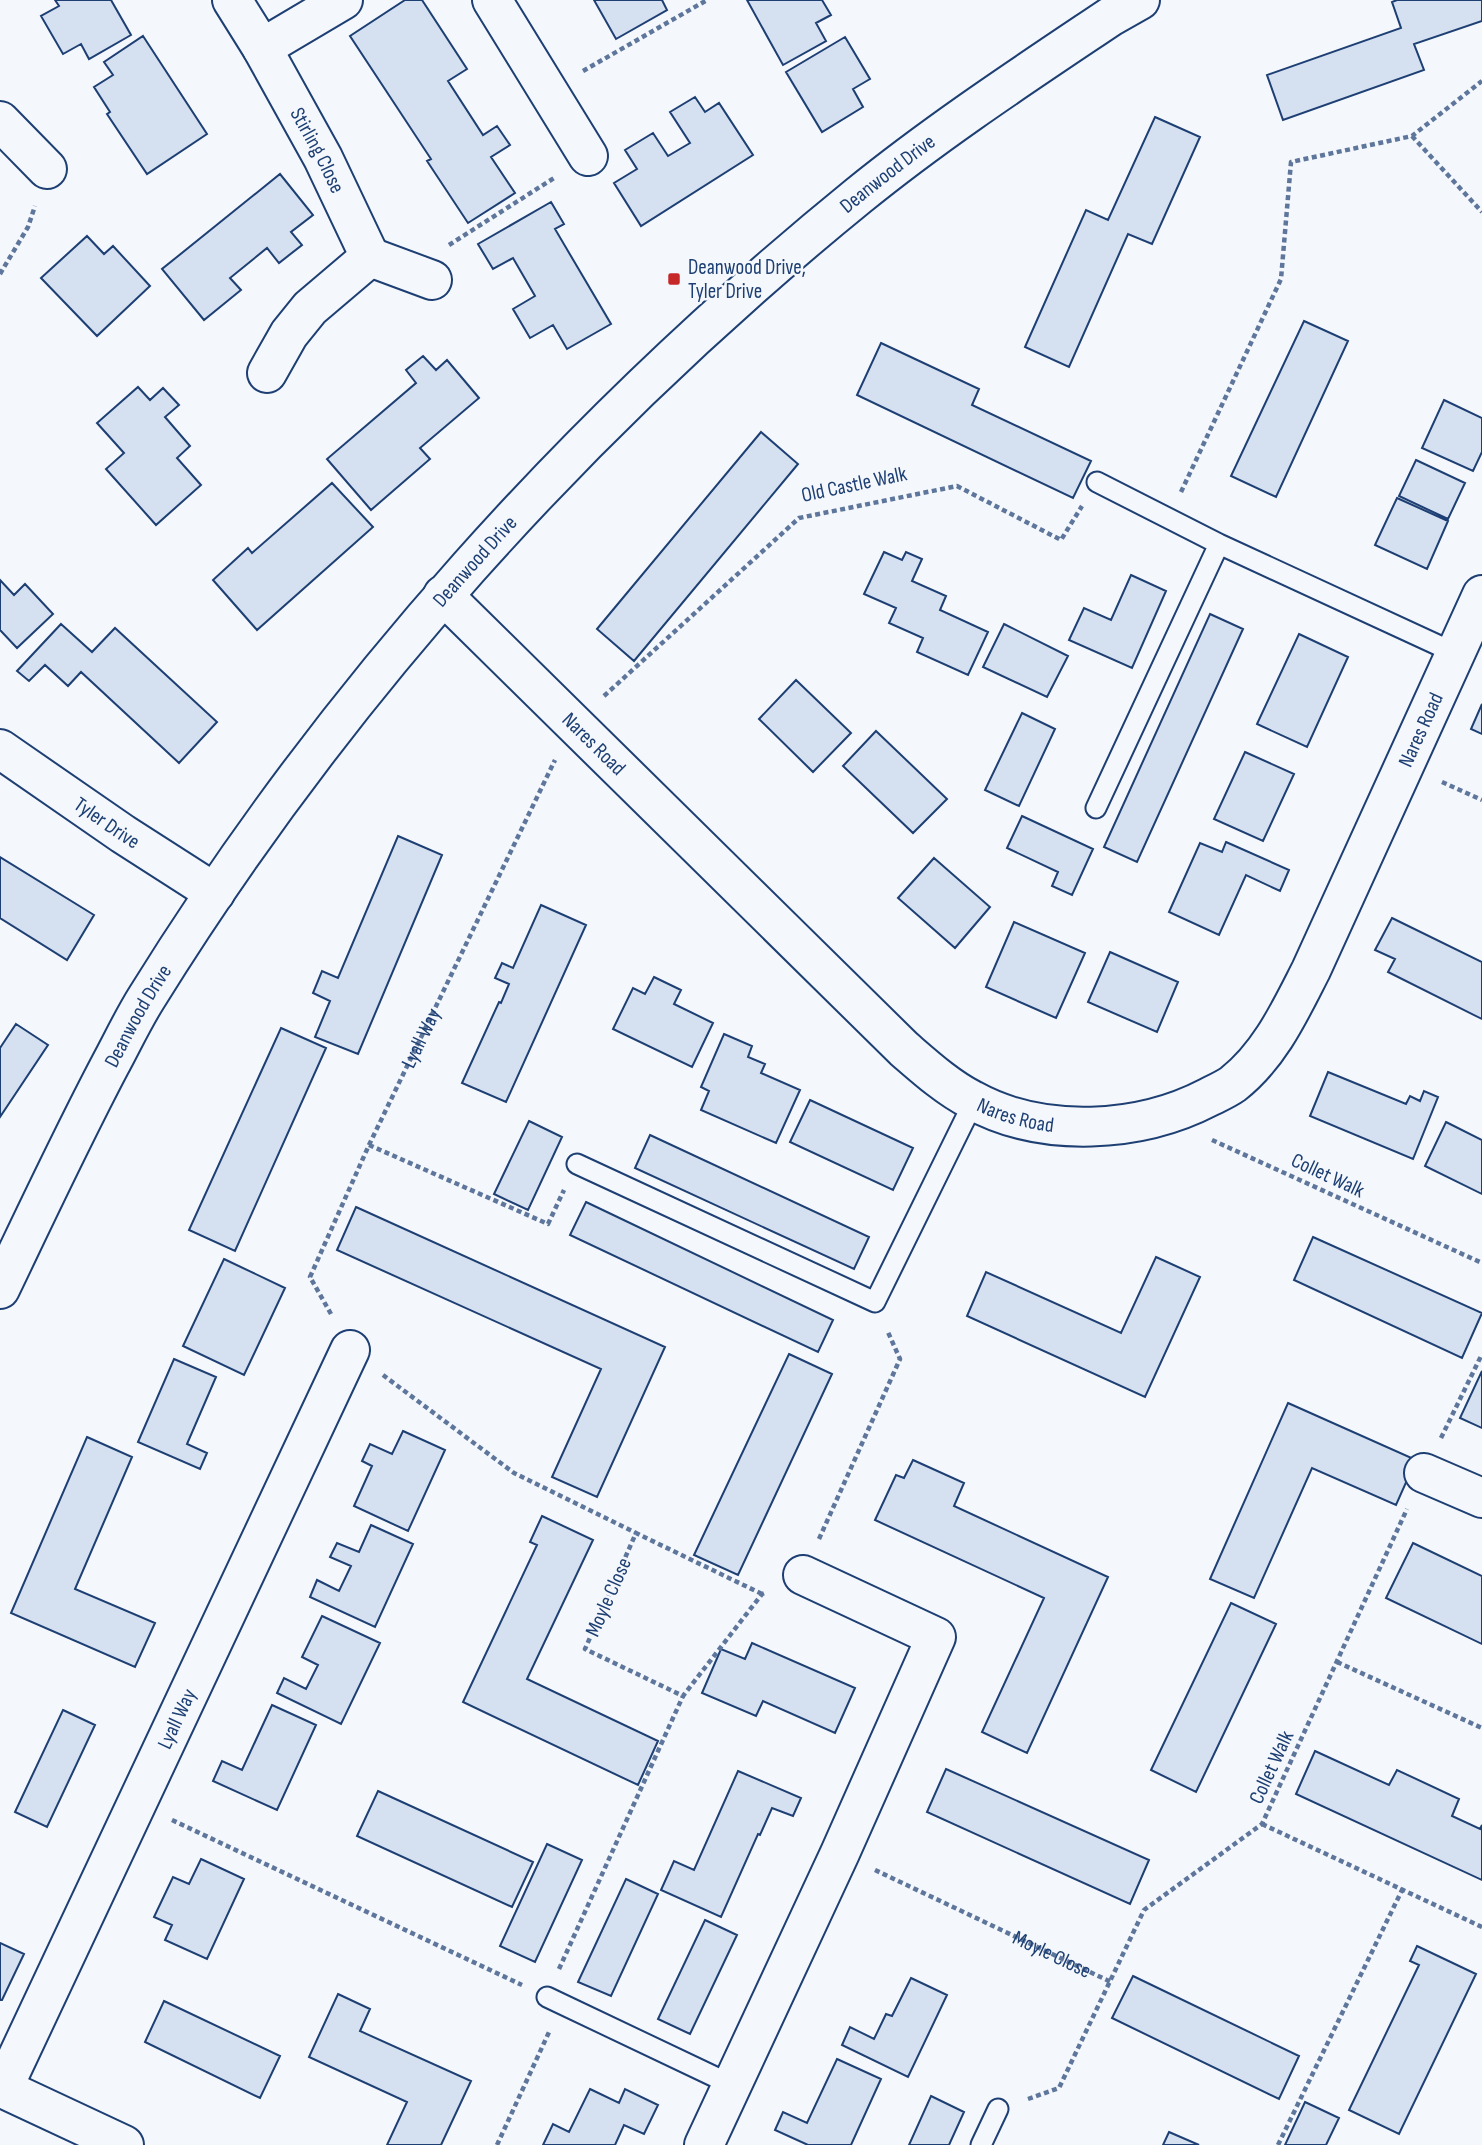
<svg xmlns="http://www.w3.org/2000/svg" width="1482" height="2145" font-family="'Sofia Sans Condensed',sans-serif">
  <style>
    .building { fill: #d5e0f0; stroke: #1d3f73; stroke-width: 2 }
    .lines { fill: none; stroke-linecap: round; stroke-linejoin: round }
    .lane-casing { stroke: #1d3f73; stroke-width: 23 }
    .street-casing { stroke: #1d3f73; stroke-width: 42 }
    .secondary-casing { stroke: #1d3f73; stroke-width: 42 }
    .path { stroke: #5e769c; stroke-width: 4.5; stroke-dasharray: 5 3.5; stroke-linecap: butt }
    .lane { stroke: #f4f7fb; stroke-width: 19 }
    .street { stroke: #f4f7fb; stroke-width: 38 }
    .secondary { stroke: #f4f7fb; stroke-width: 38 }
    .poi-dot { fill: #c62828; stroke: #f4f7fb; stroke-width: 2.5 }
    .labels { text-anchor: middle; stroke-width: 5; stroke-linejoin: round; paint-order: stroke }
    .street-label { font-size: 21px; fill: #1d3f73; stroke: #f4f7fb }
    .poi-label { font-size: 21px; fill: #1d3f73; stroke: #f4f7fb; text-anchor: start }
  </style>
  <rect width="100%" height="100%" fill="#f4f7fb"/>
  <path class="building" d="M55,0H111L131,35L89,59L81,44L63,54L41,16L59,6Z
    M405,0H422L467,69L448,81L483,135L497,126L510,145L491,157L515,193L468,223L427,161L431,159L350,36Z
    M594,0H662L667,10L616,39Z
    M747,0H822L831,15L816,23L826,41L783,65Z
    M1397,0H1482V21L1414,44L1424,70L1283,120L1267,75L1401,28L1392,2Z
    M143,36L207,134L147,174L107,114L110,112L94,87L113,75L104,62Z
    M845,37L870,79L853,89L863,107L822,132L786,72Z
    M695,97L705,112L719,103L753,155L641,226L614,183L637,169L625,150L653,133L668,156L690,143L670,112Z
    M1155,117L1200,137L1152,244L1128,234L1069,367L1025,347L1086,210L1108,220Z
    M280,174L313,215L291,232L302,245L279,263L267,248L230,278L241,290L204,320L162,269Z
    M551,202L564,224L555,229L611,324L567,349L553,325L530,338L513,309L535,296L513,258L493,269L478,244Z
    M87,236L104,254L113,246L150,286L97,336L41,278Z
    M1304,321L1348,341L1276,497L1231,476Z
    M881,343L979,389L972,405L1091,461L1073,498L857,395Z
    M423,356L436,370L447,360L479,398L420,448L430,459L371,510L327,459L416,383L406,370Z
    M138,387L150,400L163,388L179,405L165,417L190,446L177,458L201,485L156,525L106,469L124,453L97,423Z
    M1444,400L1482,418V452L1473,471L1422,448Z
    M761,432L798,464L634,661L597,629Z
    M1416,460L1465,483L1448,519L1399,496Z
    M332,483L373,527L257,630L213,580L248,548L252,553Z
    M1397,498L1448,521L1427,569L1375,545Z
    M884,552L902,560L906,552L922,559L912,581L946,596L940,610L988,632L968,675L917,652L923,638L889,623L896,608L864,594Z
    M1131,575L1166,591L1132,668L1069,640L1084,608L1111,620Z
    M0,580L14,595L25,584L53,614L17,648L0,630Z
    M1210,614L1243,629L1137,862L1104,847Z
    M61,624L92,652L115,628L217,722L179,763L81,672L68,686L45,665L29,681L17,671Z
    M1004,624L1068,656L1047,697L983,667Z
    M1299,634L1348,657L1307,747L1257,724Z
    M796,680L851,733L813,772L759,719Z
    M1482,704V734L1471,729Z
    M1022,713L1055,729L1019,806L985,790Z
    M876,731L947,799L913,833L843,766Z
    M1245,752L1294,774L1263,841L1214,819Z
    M1022,816L1093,849L1072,895L1052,886L1058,872L1007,848Z
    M398,836L442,855L358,1054L315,1037L330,1001L313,993L322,971L338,978Z
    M1226,842L1289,870L1280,891L1246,875L1219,935L1169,912L1200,843L1222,852Z
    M0,857L94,915L67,960L0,918Z
    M934,858L990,907L955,948L898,898Z
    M541,905L586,925L506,1102L462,1083L499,1002L501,1003L509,984L495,978L502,963L513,968Z
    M1392,918L1482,962V1019L1388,972L1395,959L1375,950Z
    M1014,922L1085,953L1056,1018L986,987Z
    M1110,952L1178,982L1157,1032L1088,1002Z
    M654,977L681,990L674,1004L713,1023L692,1067L613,1029L633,988L645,994Z
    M16,1024L48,1045L0,1117V1048Z
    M281,1028L326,1048L235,1251L189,1230Z
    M724,1034L752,1046L748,1057L765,1064L761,1073L800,1090L776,1143L701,1110L709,1091L701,1087Z
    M1328,1072L1406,1104L1410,1096L1420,1101L1424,1091L1438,1097L1413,1159L1310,1116Z
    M810,1100L913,1148L893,1190L790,1142Z
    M529,1121L562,1137L528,1210L494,1194Z
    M1446,1122L1482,1140V1194L1425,1166Z
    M650,1135L869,1237L854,1269L635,1168Z
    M586,1202L833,1320L818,1352L570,1235Z
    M356,1207L665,1347L597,1497L552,1477L601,1369L337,1250Z
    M1313,1237L1482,1313L1462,1358L1294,1280Z
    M1156,1257L1200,1277L1145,1397L967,1316L986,1272L1121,1333Z
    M224,1259L285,1288L244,1375L183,1346Z
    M789,1354L832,1374L738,1575L694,1555Z
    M174,1359L216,1377L187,1444L207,1453L200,1469L138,1442Z
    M1482,1371V1428L1460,1418Z
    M1288,1403L1416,1460L1396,1505L1312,1468L1254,1598L1210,1579Z
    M403,1431L445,1450L408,1531L354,1506L372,1466L362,1461L370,1444L392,1454Z
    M87,1437L132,1457L75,1589L155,1623L135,1667L11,1613Z
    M913,1460L964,1483L954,1506L1108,1577L1027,1753L982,1732L1044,1598L875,1520L896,1475L904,1478Z
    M542,1516L593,1540L527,1679L658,1741L638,1785L463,1702L537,1545L530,1542Z
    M371,1525L413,1544L375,1627L310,1597L317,1580L339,1591L351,1566L330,1557L337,1543L359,1552Z
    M1413,1543L1482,1576V1644L1386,1598Z
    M1231,1603L1276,1624L1196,1792L1151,1770Z
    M322,1616L380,1643L341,1724L277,1693L284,1678L306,1689L318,1665L302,1657Z
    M752,1643L855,1688L835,1733L763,1701L756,1716L702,1693L721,1649L745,1659Z
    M272,1705L316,1725L277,1810L213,1781L222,1761L242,1770Z
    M63,1710L95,1725L47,1827L15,1812Z
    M1315,1751L1389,1785L1397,1770L1459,1799L1452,1816L1480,1829L1482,1825V1880L1296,1794Z
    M946,1769L1149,1860L1130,1904L927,1812Z
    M738,1771L801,1798L793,1816L772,1808L760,1835L758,1834L721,1917L661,1890L674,1861L694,1870Z
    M378,1791L533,1862L512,1907L357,1836Z
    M547,1844L582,1860L535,1962L500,1946Z
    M201,1859L244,1879L207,1959L165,1940L172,1925L154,1917L173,1877L189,1884Z
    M626,1879L658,1894L611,1996L578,1982Z
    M705,1920L737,1935L690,2034L658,2019Z
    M0,1943L24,1954L2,2000H0Z
    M1417,1946L1476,1974L1399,2134L1349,2110L1419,1965L1410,1961Z
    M1133,1976L1299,2056L1279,2099L1112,2018Z
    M911,1978L947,1995L908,2077L842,2045L850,2027L874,2039L886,2014L892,2016Z
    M338,1994L370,2009L360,2031L471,2081L441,2145H387L407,2102L309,2057Z
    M164,2001L280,2056L260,2098L145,2042Z
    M837,2059L881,2079L851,2145H808L775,2130L783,2112L807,2123Z
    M590,2089L619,2103L625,2089L658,2105L644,2134L624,2125L615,2145H543L553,2124L569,2132Z
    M931,2096L964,2112L949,2145H909Z
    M1305,2102L1339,2118L1326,2145H1285Z
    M1169,2132L1199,2145H1163Z"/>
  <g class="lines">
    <defs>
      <path id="lane" d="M1097,482L1219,544L1455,653
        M1096,808L1219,544
        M577,1164L875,1302L974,1101
        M547,1997L732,2085
        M981,2145L998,2109"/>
      <g id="street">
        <path id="s3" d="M232,0L262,48L323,158L370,257L310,308L289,334L267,373"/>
        <path d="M492,0L588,156"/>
        <path d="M262,48L343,0"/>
        <path d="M0,121L47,169"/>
        <path d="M370,257L432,280"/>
        <path id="s4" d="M443,595L904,1049C926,1068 947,1087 972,1100C1043,1139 1140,1133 1209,1097C1217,1093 1226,1089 1233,1084C1270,1055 1290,1011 1311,970L1482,595"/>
        <path id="s5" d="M0,749L123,834L215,893"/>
        <path d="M1424,1473L1482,1498"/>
        <path d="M0,2087L124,2145"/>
        <path id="s6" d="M3,2088L350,1350"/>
        <path d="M704,2145L840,1853L936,1637L803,1575"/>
      </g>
      <g id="secondary">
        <path id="s7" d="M0,1289C36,1214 71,1139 110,1065C122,1043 133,1019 147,997C336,692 580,422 858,196C938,131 1025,74 1110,17L1140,0"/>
      </g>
    </defs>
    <use href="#lane" class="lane-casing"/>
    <use href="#street" class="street-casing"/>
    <use href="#secondary" class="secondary-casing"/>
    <g class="path">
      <path d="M583,71L707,0"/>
      <path d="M1412,136L1482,212"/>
      <path d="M449,245L554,178"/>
      <path d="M0,274L28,227L35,206"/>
      <path d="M1181,492L1281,279L1291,162L1412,136L1482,81"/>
      <path d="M604,696L799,518L957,486L1061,540L1082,506"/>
      <path d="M1442,782L1482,800"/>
      <path d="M1212,1140L1482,1263"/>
      <path d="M369,1145L548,1224L564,1190"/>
      <path id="s1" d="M331,1314L310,1277L369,1145L555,760"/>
      <path d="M383,1375L514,1473L636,1533"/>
      <path d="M1441,1438L1482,1354"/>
      <path d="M819,1539L900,1359L887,1330"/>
      <path d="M762,1594L636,1533L585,1649L683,1696L762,1594L767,1592"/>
      <path d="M1337,1662L1482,1728"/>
      <path d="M172,1820L522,1985"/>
      <path d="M1262,1824L1482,1927"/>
      <path id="s2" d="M875,1870L1111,1982"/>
      <path d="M559,1969L683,1696"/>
      <path d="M1028,2099L1059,2088L1144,1910L1262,1824L1407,1509"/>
      <path d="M497,2145L550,2030"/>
      <path d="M1278,2145L1403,1888"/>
    </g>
    <use href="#lane" class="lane"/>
    <use href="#street" class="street"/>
    <use href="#secondary" class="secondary"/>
  </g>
  <rect class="poi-dot" x="667" y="272" width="14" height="14" rx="3.5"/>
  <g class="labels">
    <g class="street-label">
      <text dy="7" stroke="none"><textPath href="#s3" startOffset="173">Stirling Close</textPath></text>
      <text dy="7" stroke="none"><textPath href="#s7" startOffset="1440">Deanwood Drive</textPath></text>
      <text transform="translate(854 484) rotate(-12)" y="7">Old Castle Walk</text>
      <text dy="7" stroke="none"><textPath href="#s7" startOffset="873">Deanwood Drive</textPath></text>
      <text dy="7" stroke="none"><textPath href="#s4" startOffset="1409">Nares Road</textPath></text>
      <text dy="7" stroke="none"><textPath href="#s4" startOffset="212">Nares Road</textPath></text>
      <text dy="7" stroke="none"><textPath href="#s5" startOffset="130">Tyler Drive</textPath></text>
      <text dy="7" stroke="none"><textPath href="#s7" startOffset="306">Deanwood Drive</textPath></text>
      <text dy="7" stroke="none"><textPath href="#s1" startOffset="306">Lyall Way</textPath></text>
      <text dy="7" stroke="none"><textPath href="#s4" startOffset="779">Nares Road</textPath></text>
      <text transform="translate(1328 1175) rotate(25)" y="7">Collet Walk</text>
      <text transform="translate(608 1597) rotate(-66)" y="7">Moyle Close</text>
      <text dy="7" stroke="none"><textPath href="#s6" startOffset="408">Lyall Way</textPath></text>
      <text transform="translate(1271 1767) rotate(-65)" y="7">Collet Walk</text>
      <text dy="7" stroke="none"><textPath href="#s2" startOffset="196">Moyle Close</textPath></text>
    </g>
    <g class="poi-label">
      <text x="688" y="274">Deanwood Drive,<tspan x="688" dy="24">Tyler Drive</tspan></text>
    </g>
  </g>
</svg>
